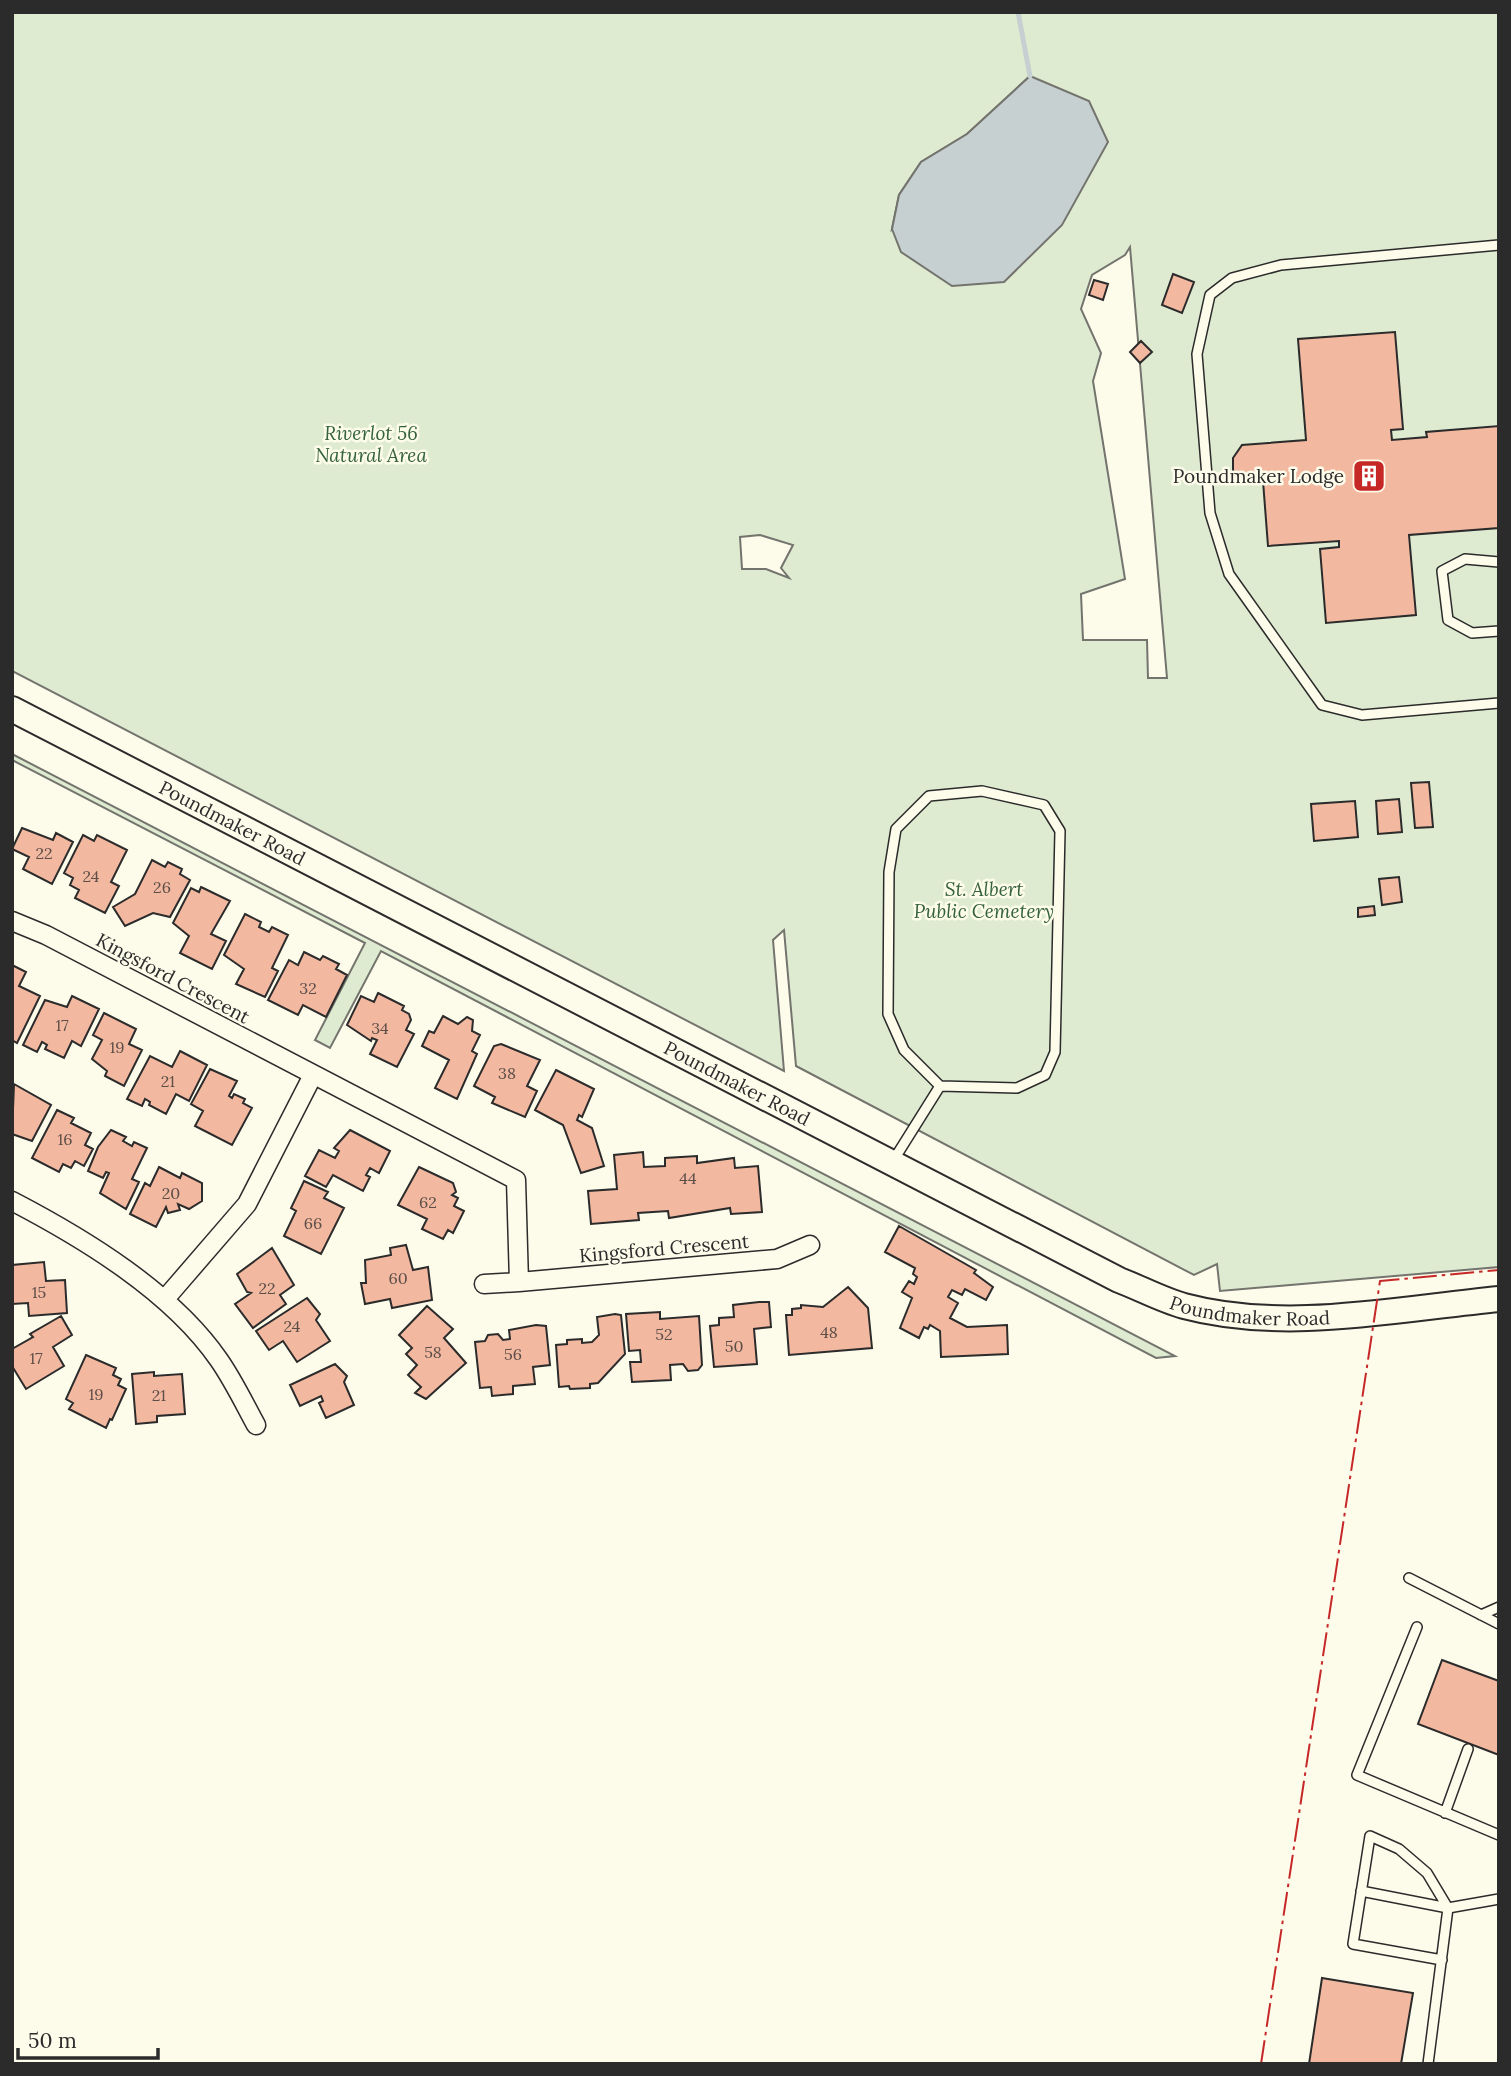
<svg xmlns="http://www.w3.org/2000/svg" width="1511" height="2076" font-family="Lora,serif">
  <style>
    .green { fill: #deebd1; stroke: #74746e; stroke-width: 2; fill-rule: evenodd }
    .water { fill: #c7d0d0; stroke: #74746e; stroke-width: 2 }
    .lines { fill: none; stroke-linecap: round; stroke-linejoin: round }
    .stream { stroke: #c7d0d0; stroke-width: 5 }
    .building { fill: #f2b8a0; stroke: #2b2b2b; stroke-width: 2 }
    .lane-casing { stroke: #2b2b2b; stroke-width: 12 }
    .street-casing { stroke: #2b2b2b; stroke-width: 21 }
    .secondary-casing { stroke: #2b2b2b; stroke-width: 28 }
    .lane { stroke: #fdfbea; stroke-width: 9 }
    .street { stroke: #fdfbea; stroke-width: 18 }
    .secondary { stroke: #fdfbea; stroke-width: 24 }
    .power { stroke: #c62828; stroke-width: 2; stroke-dasharray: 24 5 3.5 5; stroke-linecap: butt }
    .labels { text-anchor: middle; stroke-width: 5; stroke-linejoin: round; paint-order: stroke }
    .number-label { font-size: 16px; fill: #5d4e48 }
    .park-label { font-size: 19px; font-style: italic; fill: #34623c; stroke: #fdfbea }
    .poi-label { font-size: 19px; fill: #2b2b2b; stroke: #fdfbea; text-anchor: end }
    .street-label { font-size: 19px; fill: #2b2b2b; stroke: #fdfbea }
  </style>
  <rect width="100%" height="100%" fill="#fdfbea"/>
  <path class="green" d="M12,12H1499V1267L1220,1291L1217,1264L1194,1275L796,1066L784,930L773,940L784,1071L12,671ZM1030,76L892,229L899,195L921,162L967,134ZM1130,247L1167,678H1148L1147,640H1083L1081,594L1125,579L1093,381L1101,353L1081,309L1092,275L1125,255ZM760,535L793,545L781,568L789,578L766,569H742L740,537Z
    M12,754L1175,1356L1156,1358L381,951L330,1048L315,1040L365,943L12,760Z"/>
  <path class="water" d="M1030,76L1089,101L1108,142L1062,225L1004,282L952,286L901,252L892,229L899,195L921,162L967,134Z"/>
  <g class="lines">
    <path class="stream" d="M1018,12L1030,76"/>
  </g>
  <path class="building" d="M1173,274L1194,282L1182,313L1162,305Z
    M1094,280L1108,284L1103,300L1089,295Z
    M1395,332L1403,429L1391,430L1392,440L1427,437L1426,432L1499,426V528L1409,535L1416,615L1326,623L1320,549L1339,547V541L1268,546L1263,481L1246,483L1233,471V458L1242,445L1306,440L1298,339Z
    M1141,341L1152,352L1140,363L1130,352Z
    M1429,782L1433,827L1415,828L1411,783Z
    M1399,799L1402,832L1378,834L1376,801Z
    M1355,801L1358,837L1314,841L1311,804Z
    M22,828L53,840L56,833L73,842L52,884L23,869L29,857L12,849Z
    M83,835L94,841L97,835L127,850L111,882L119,886L105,913L75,898L79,890L70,885L73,878L64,873Z
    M152,860L165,867L168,862L182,869L180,874L190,880L170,917L153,913L125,926L113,907L135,894Z
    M1399,877L1402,902L1382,905L1379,879Z
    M201,887L230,901L211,934L226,941L212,969L180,953L189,936L173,923L191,888L199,892Z
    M1374,906L1375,915L1358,917V908Z
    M245,914L261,922L259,927L269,932L272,927L288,935L272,968L278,971L265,997L236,984L244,969L224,955Z
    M304,952L320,960L323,956L339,964L336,969L347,975L326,1017L303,1005L298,1015L268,1000L289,960L298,965Z
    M12,965L26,972L19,986L40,996L17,1043L12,1040Z
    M378,993L404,1006L402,1010L409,1014L411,1020L406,1030L414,1034L397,1067L370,1054L377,1040L372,1038L371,1041L347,1025L361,996L374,1002Z
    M72,996L99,1009L81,1046L72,1041L64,1058L45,1049L47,1045L42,1042L37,1052L23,1045L45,1000L67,1007Z
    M104,1013L136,1029L129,1044L142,1050L124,1086L105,1076L107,1071L92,1059L102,1040L93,1035Z
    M443,1016L458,1024L467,1017L473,1020L472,1031L480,1035L472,1051L477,1054L457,1099L435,1088L449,1060L422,1046L429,1031L434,1033Z
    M501,1044L540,1060L527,1086L537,1091L525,1117L492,1103L495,1097L474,1086L494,1046Z
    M180,1051L207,1065L189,1101L176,1094L166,1114L149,1105L150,1102L145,1099L142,1106L127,1099L150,1056L172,1067Z
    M210,1069L237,1081L229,1096L232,1098L234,1094L245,1099L243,1103L252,1108L232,1145L195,1126L203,1111L191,1104Z
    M556,1070L594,1089L582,1117L579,1115L577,1120L592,1128L604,1166L581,1173L563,1125L535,1110Z
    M14,1084L51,1105L32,1141L12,1134Z
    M57,1110L74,1118L71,1123L91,1133L85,1145L93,1149L84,1166L75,1161L71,1168L63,1164L59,1172L32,1158Z
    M111,1130L126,1137L123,1141L132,1146L134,1142L147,1148L132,1179L139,1182L126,1209L100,1193L109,1173L106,1172L103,1178L88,1171L98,1147Z
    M350,1130L390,1151L379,1173L370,1168L366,1175L370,1177L363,1191L333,1175L326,1187L305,1176L319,1150L335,1158L339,1151L334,1148Z
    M643,1152L644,1167L665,1166V1158L697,1156V1163L734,1158L735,1168L758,1166L762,1212L731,1214L730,1208L669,1218L668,1211L638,1213L639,1220L591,1224L588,1191L617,1189L614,1155Z
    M159,1167L180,1178L182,1173L202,1183V1201L189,1209L178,1204L180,1210L168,1213L166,1207L156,1227L130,1214L145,1183L150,1186Z
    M419,1167L453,1183L456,1192L452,1195L458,1198L454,1206L464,1211L453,1233L448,1230L443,1239L422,1229L427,1219L398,1205Z
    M304,1181L328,1192L324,1198L344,1208L321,1254L284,1236L296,1211L291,1208Z
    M899,1226L976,1270L974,1273L993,1287L986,1300L965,1289L962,1295L952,1290L948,1297L958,1303L950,1318L967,1327L1007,1325L1008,1354L941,1357L940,1331L930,1325L928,1329L924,1327L919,1338L900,1328L912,1298L902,1292L909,1281L914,1284L917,1277L913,1274L915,1268L885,1252Z
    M406,1245L413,1270L428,1267L432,1300L392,1308L390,1299L365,1304L361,1283H366L365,1260L391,1255L390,1248Z
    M272,1248L294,1285L280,1295L286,1304L253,1328L235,1304L251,1293L247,1292L237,1274Z
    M44,1262L46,1281L65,1280L67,1313L29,1316L28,1303L12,1304V1265Z
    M848,1287L868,1308L872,1348L789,1355L786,1315H792V1309L801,1308V1305L823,1307Z
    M307,1298L320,1314L316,1320L330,1341L297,1362L283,1341L269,1350L256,1331Z
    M759,1302H769L771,1327L754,1329L757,1364L714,1367L710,1326L719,1325V1318L734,1317L733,1305Z
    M427,1306L453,1329L444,1338L466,1363L426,1399L415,1393L421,1387L408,1375L417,1365L406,1354L412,1348L399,1335Z
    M660,1312V1319L699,1316L702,1365L698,1370L688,1371L683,1364L670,1365L671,1380L632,1382L630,1362H641L640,1350L629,1351L626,1314Z
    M615,1314L621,1315L625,1354L598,1383L590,1384V1388L570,1389L569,1386L559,1387L556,1345L567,1344V1340L582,1339V1343L592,1342L599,1335L597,1317Z
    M61,1316L72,1335L53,1347L64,1366L26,1389L12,1366V1349L33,1337L30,1334Z
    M536,1325L546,1326L550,1365L533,1367L535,1384L513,1386V1394L492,1396L491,1387L480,1388L475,1342L485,1341L488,1335L498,1334L503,1340L510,1339L509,1330Z
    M86,1355L116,1368L113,1375L121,1379L118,1385L126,1389L112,1420L110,1419L106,1428L69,1409L73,1403L66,1399Z
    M335,1364L347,1376L344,1382L354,1405L326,1418L319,1403L323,1401L321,1396L300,1406L290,1385Z
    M154,1372V1376L182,1374L185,1414L157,1416V1422L136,1424L132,1374Z
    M1442,1660L1499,1681V1755L1418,1724Z
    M1322,1978L1413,1993L1401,2064H1309Z"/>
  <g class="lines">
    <defs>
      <path id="lane" d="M1499,245L1281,265L1232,278L1210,295L1197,354L1210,513L1229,574L1322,705L1362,715L1499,703
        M1499,562L1465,559L1442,571L1448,620L1472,633L1499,631
        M893,1161L940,1086L1017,1088L1045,1075L1055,1052L1060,831L1044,805L982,791L929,796L896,829L889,872L888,1014L904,1050L940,1086
        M1409,1578L1499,1624
        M1481,1615L1499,1607
        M1417,1627L1357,1775L1499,1835
        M1445,1813L1468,1749
        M1361,1891L1448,1908L1499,1899
        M1428,2064L1448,1908L1427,1873L1399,1849L1370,1836L1353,1944L1442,1960"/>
      <path id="street" d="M12,921L46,935L516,1180L519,1282L484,1284
        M12,1201C85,1239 172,1292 219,1360C233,1380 244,1403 256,1425
        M519,1282L777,1259L810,1245
        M165,1299L247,1204L313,1075"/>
      <g id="secondary">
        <path id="s1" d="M12,709L1119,1280C1140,1288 1162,1300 1184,1306C1285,1333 1396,1309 1499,1299"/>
      </g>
    </defs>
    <use href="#lane" class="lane-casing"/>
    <use href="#street" class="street-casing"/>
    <use href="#secondary" class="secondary-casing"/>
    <use href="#lane" class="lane"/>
    <use href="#street" class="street"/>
    <use href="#secondary" class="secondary"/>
    <path class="power" d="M1261,2064L1380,1281L1499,1270"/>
  </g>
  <defs>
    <symbol id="building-square" viewBox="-11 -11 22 22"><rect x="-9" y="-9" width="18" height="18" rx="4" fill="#c62828" stroke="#fdfbea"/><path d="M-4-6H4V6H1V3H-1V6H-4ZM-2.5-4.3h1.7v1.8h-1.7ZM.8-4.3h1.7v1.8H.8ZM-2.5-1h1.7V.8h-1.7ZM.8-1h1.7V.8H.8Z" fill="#fff"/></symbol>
  </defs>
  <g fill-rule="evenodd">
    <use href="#building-square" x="1350" y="457" width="38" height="38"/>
  </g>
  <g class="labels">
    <g class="number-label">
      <text x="44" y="859">22</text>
      <text x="91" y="882">24</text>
      <text x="162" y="893">26</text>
      <text x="308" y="994">32</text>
      <text x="62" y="1031">17</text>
      <text x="380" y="1034">34</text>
      <text x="117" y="1053">19</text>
      <text x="507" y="1079">38</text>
      <text x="168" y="1087">21</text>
      <text x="65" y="1145">16</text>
      <text x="688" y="1184">44</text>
      <text x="171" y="1199">20</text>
      <text x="428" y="1208">62</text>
      <text x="313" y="1229">66</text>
      <text x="398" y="1284">60</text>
      <text x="267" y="1294">22</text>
      <text x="39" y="1298">15</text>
      <text x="292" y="1332">24</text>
      <text x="829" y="1338">48</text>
      <text x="664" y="1340">52</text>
      <text x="734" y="1352">50</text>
      <text x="433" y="1358">58</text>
      <text x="513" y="1360">56</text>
      <text x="36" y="1364">17</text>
      <text x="96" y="1400">19</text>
      <text x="159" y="1401">21</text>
    </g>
    <g class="park-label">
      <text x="371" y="440">Riverlot 56<tspan x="371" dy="22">Natural Area</tspan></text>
      <text x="984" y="896">St. Albert<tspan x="984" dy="22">Public Cemetery</tspan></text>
    </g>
    <g class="poi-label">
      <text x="1344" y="483">Poundmaker Lodge</text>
    </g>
    <g class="street-label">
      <text dy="7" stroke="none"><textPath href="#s1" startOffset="248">Poundmaker Road</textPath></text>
      <text transform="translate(173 978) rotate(28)" y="7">Kingsford Crescent</text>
      <text dy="7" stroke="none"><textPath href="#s1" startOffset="816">Poundmaker Road</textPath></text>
      <text transform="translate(664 1248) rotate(-5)" y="7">Kingsford Crescent</text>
      <text dy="7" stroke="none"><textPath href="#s1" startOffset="1382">Poundmaker Road</textPath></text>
    </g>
  </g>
  <rect width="1511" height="2076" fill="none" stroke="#2b2b2b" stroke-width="28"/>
  <path d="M18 2048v10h140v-10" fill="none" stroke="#2b2b2b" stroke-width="3.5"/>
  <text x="28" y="2048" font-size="21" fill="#2b2b2b" stroke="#fdfbea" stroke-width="5" paint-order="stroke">50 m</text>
</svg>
